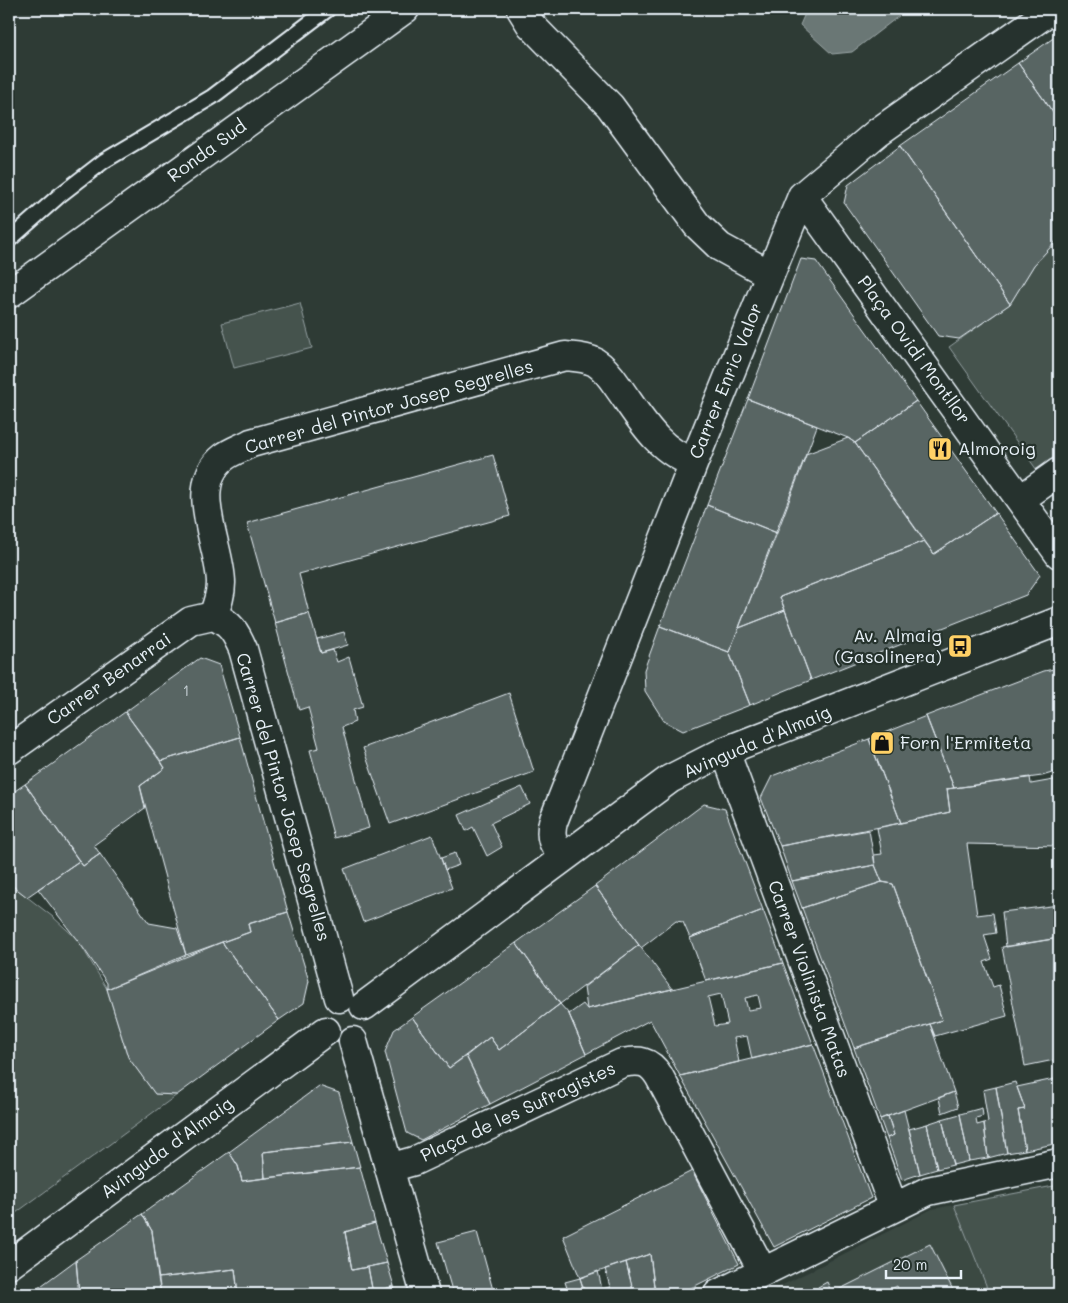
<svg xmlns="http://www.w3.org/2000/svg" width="1068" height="1303" font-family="Mali,sans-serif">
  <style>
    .built { fill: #3b4843 }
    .green { fill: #45524e; stroke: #96a2a3 }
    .water { fill: #6b7775; stroke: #9da8a9 }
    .building { fill: #596563; stroke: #e8f1f8; fill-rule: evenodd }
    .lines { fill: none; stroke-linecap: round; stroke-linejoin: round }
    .service-casing { stroke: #e8f1f8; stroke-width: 18 }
    .minor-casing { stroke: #e8f1f8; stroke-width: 31 }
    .primary-casing { stroke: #e8f1f8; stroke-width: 31 }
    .service { stroke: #26332d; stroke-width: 14 }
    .minor { stroke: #26332d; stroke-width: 28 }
    .primary { stroke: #26332d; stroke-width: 28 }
    .labels { text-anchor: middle; stroke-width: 4.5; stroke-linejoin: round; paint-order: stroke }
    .number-label { font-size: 15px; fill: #c4ced3 }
    .street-label { font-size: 18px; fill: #e8f1f8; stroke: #26332d }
    .poi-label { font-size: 18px; fill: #e8f1f8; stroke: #26332d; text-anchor: start }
  </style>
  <rect width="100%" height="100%" fill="#2e3b35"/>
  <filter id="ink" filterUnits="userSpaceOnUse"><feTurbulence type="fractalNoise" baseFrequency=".02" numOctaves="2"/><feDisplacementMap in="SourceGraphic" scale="10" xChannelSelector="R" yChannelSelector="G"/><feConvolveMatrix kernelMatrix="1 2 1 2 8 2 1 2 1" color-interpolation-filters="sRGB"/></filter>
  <g filter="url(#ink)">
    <path class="built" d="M954,1205L986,1285L987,1294H765L932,1209Z"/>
    <path class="green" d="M1059,238V458L1039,473L949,347L1010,304L1034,265Z
      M300,303L312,348L234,368L222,323Z
      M9,883L53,917L78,940L107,989L128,1057L155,1094L177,1095L9,1218Z
      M1059,1185V1294H987L986,1285L954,1205Z"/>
    <path class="water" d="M807,9H908L852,52L832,54L800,25Z"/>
    <path class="building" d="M1059,34V121L1018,63Z
      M1018,63L1059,121V238L1034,265L1010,304L900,146Z
      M900,146L1010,304L959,339L938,336L844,203L848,185Z
      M801,259L816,261L916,401L855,443L848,438L748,399Z
      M748,399L817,426L777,533L707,505Z
      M916,401L996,513L934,554L855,443Z
      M848,438L855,443L924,541L780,597L785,610L739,628L806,454Z
      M493,455L510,516L299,574L309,613L275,623L247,523Z
      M707,505L777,533L729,652L660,626Z
      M996,513L1040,575L1026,595L811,680L780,597L924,541L934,554Z
      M785,610L811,680L750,705L729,652L739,628Z
      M309,613L321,653L333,650L337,662L349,657L363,707L353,710L355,722L342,727L369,828L334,838L310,750L319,748L308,707L299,710L275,623Z
      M660,626L729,652L750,705L683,731L664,721L645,691L644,670Z
      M344,632L348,645L321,653L317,639Z
      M200,658L219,665L240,737L161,761L125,712Z
      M1059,668V771L1042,776L954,788L926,716L1044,671Z
      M509,693L534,772L390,824L363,748Z
      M125,712L165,768L140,786L145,808L94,845L100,854L83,866L25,784Z
      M926,716L954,788L947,789L950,812L901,823L869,739Z
      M240,737L288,912L248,924L250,932L186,955L140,786L165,768L161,761Z
      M869,739L901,823L780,846L761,798L772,776Z
      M1030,777L1031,784L1059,779V846L967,844L977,915L993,913L996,933L984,935L992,959L984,962L993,987L999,985L1007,1016L935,1036L930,1024L942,1020L893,884L882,882L875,865L874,855L882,854L877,828L950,812L947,789Z
      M25,784L79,861L27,897L9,883V795Z
      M522,787L530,804L491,823L502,847L487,856L473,827L466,831L459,815Z
      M704,804L725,809L763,910L690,938L683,922L676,921L641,948L595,886Z
      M869,830L875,865L792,881L780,846Z
      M432,835L452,888L363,922L344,869Z
      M455,853L459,865L445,870L441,858Z
      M100,854L149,923L177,928L186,955L107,989V983L84,949L38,889L79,861L83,866Z
      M875,865L882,882L802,908L792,881Z
      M882,882L893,884L942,1020L854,1048L802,908Z
      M595,886L639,945L560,1004L516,943Z
      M1059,905V938L1006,947L1002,912Z
      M763,910L783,963L706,981L690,938Z
      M288,912L309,981L304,1003L279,1020L222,942L250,932L248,924Z
      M1059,938V1059L1025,1066L1002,947Z
      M222,942L279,1020L177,1095L155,1094L128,1057L107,989Z
      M516,943L560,1004L499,1050L490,1037L449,1068L412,1017Z
      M639,945L672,989L587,1009L584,987Z
      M783,963L813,1044L752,1059L747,1036L734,1038L739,1062L680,1076L650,1020L586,1054L569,1014L583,1004L587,1009ZM721,994L728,1024L715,1026L708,997ZM758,995L761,1008L748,1010L745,998Z
      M560,1004L569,1014L586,1054L490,1104L466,1056L490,1037L499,1050Z
      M412,1017L449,1068L466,1056L490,1104L421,1140L407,1133L385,1052L394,1030Z
      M930,1024L954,1092L880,1119L854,1048Z
      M813,1044L871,1198L774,1247L680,1076Z
      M1059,1078V1143L1025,1150L1018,1110L1025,1109L1017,1087Z
      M1015,1082L1025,1109L1018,1110L1025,1150L1007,1153L996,1087Z
      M319,1086L339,1093L353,1142L263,1152L265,1178L242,1181L238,1166L229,1152Z
      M996,1087L1007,1153L988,1158L984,1123L988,1122L983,1090Z
      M954,1092L958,1107L942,1113L939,1098Z
      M982,1108L983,1116L976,1118L977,1125L984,1123L988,1158L969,1161L960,1114Z
      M904,1110L920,1174L902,1180L887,1138L894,1135L888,1116Z
      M960,1114L969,1161L953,1165L942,1119Z
      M888,1116L894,1135L887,1138L880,1119Z
      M942,1119L953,1165L937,1169L927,1124Z
      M927,1124L937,1169L920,1174L909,1129Z
      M353,1142L360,1167L265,1178L263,1152Z
      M229,1152L238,1166L242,1181L360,1167L375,1223L345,1232L352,1270L368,1267L373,1294H238L235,1269L158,1278L152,1231L142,1214Z
      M692,1171L739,1264L679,1294H655L650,1254L580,1278L563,1236Z
      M142,1214L152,1231L161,1294H79L76,1260Z
      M375,1223L387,1263L352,1270L345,1232Z
      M477,1232L493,1290L480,1294H453L438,1242Z
      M930,1244L955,1294H900L897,1286L882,1294H821L818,1287L827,1282L832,1293Z
      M650,1254L655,1294H634L626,1262Z
      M76,1260L79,1294H30Z
      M626,1262L634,1294H612L605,1269Z
      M387,1263L394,1286L373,1293L368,1267Z
      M235,1269L238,1294H161L158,1278Z
      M598,1271L602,1289L610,1287L612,1294H585L580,1278Z
      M580,1278L585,1294H569L565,1282Z
      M394,1286L396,1294H373V1293Z"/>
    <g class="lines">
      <defs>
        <path id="service" d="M9,240L60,195L104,161L212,97L328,9"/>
        <path id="minor" d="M521,9L531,25L610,106L697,225L720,247L769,274
          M802,196L1059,554
          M1021,499L1059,472
          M213,616C217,605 221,595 221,583C221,546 186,486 224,457C232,451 242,448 251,443L565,356C575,357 585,357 595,362C605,368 612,378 618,387C639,416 658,452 694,462
          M213,616C231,623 236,633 243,649L339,998
          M9,750L191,621L213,616
          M725,751L893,1206
          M563,857C553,844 549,838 553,822L694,462L802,196L878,132L1052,9
          M364,1006L670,779L725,751L1059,621
          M353,1041L425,1294
          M389,1168L414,1161L622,1063C639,1060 649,1060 659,1076L763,1272
          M9,1265L326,1031
          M718,1294L928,1191L1059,1163"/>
        <path id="primary" d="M9,294L405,9"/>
      </defs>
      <use href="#service" class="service-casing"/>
      <use href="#minor" class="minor-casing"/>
      <use href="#primary" class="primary-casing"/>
      <use href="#service" class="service"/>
      <use href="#minor" class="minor"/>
      <use href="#primary" class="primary"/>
    </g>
  </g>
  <defs>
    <symbol id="restaurant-square" viewBox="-11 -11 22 22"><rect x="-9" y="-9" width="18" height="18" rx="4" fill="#ffd166" stroke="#26332d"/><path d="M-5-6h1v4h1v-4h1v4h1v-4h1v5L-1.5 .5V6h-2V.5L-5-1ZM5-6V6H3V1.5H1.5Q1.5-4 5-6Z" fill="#111"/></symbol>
    <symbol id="bus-square" viewBox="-11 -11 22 22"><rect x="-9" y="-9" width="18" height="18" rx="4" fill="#ffd166" stroke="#26332d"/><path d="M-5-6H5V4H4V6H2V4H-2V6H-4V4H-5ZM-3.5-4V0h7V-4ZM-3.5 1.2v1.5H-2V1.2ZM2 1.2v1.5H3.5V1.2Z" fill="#111"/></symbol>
    <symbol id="shop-square" viewBox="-11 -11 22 22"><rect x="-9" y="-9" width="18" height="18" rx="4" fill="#ffd166" stroke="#26332d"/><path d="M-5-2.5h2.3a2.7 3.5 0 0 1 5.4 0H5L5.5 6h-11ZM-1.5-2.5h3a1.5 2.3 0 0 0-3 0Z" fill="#111"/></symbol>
  </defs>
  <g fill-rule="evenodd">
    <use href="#restaurant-square" x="926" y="435" width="28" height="28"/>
    <use href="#bus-square" x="946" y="632" width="28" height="28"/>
    <use href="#shop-square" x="868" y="729" width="28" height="28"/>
  </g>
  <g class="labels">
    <g class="number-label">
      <text x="186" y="696">1</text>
    </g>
    <g class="street-label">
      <text transform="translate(207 151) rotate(-36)" y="6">Ronda Sud</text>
      <text transform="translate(914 350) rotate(54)" y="6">Plaça Ovidi Montllor</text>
      <text transform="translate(726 381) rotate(-68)" y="6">Carrer Enric Valor</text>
      <text transform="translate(389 407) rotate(-16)" y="6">Carrer del Pintor Josep Segrelles</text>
      <text transform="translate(109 679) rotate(-35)" y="6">Carrer Benarrai</text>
      <text transform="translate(757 742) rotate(-23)" y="6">Avinguda d'Almaig</text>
      <text transform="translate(283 797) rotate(74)" y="6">Carrer del Pintor Josep Segrelles</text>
      <text transform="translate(809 979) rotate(70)" y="6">Carrer Violinista Matas</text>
      <text transform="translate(518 1112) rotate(-25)" y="6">Plaça de les Sufragistes</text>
      <text transform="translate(167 1148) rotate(-36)" y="6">Avinguda d'Almaig</text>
    </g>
    <g class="poi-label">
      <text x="958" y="455">Almoroig</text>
      <text x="942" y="642" text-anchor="end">Av. Almaig<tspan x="942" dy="21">(Gasolinera)</tspan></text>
      <text x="900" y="749">Forn l'Ermiteta</text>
    </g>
  </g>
  <rect width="1068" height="1303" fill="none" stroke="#26332d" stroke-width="30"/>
  <rect x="15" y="15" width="1038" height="1273" fill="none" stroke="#e8f1f8" stroke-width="2" filter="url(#ink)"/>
  <path d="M886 1270v8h75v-8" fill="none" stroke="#e8f1f8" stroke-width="2.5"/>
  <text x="893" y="1270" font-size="15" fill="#e8f1f8" stroke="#26332d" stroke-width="4" paint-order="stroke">20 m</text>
</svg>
